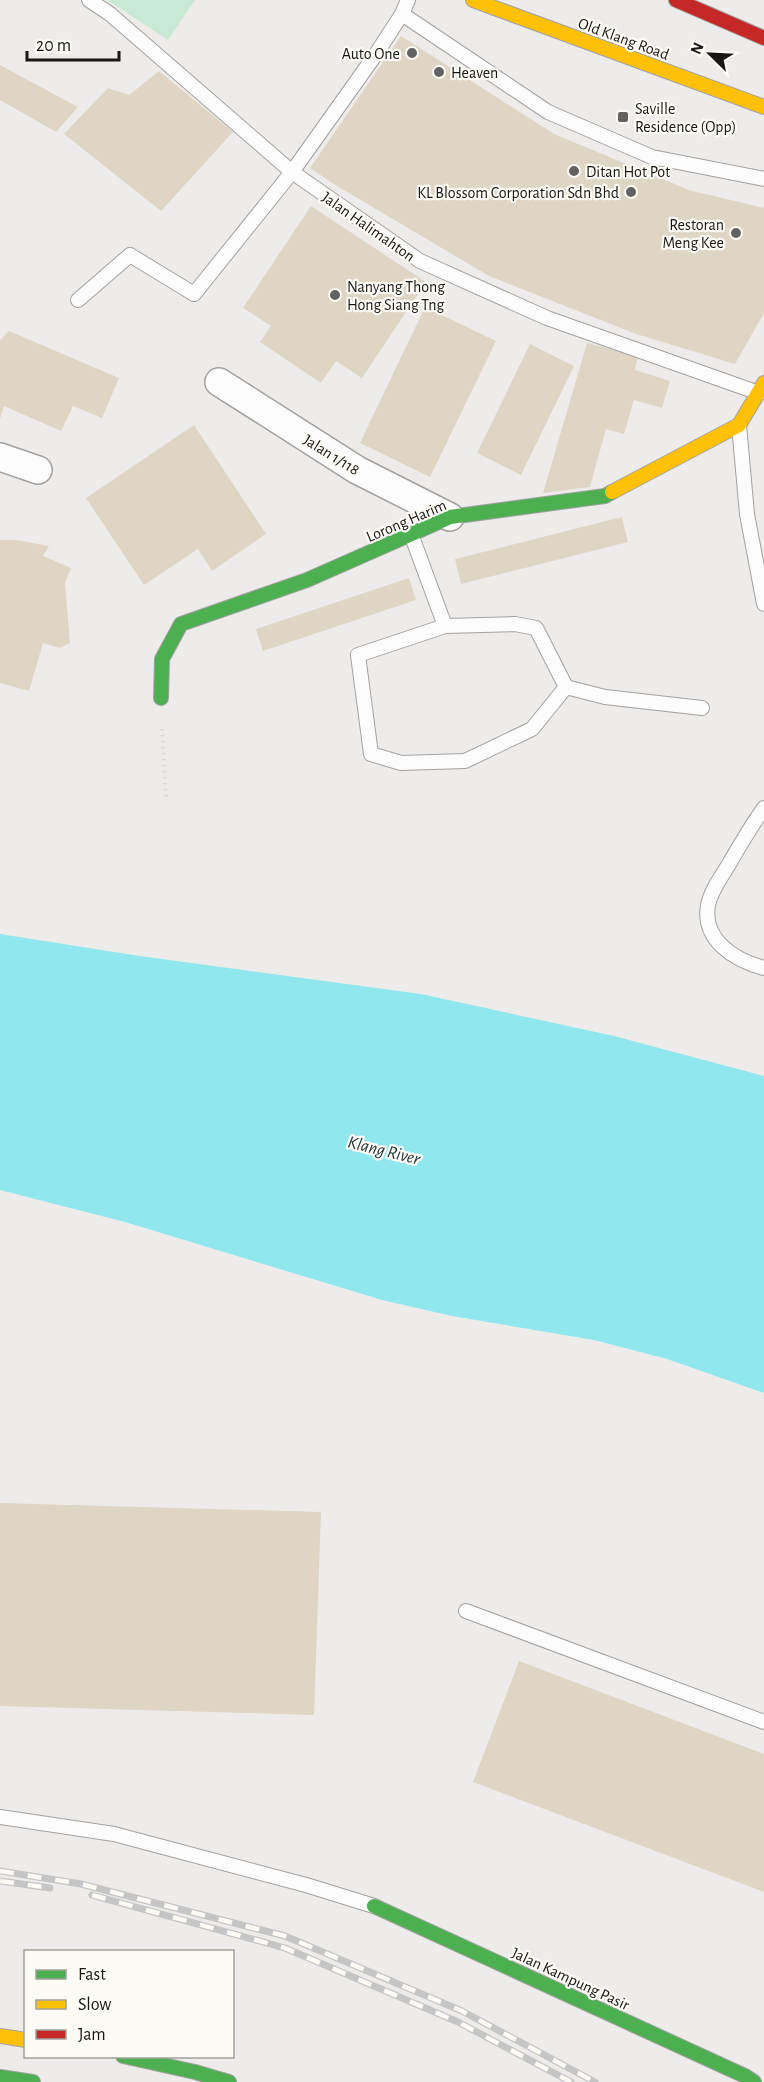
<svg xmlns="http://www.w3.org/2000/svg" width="764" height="2082" font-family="'Alegreya Sans',sans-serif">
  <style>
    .green { fill: #c8e9d5 }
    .water { fill: #90e8ee }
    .building { fill: #ded5c5 }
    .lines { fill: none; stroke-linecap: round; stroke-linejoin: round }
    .lane-casing { stroke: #a2a19f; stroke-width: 16 }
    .street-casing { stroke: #a2a19f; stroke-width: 30 }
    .fast-casing { stroke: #a2a19f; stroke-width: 16 }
    .slow-casing { stroke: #a2a19f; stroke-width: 16 }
    .jam-casing { stroke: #a2a19f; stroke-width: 16 }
    .path { stroke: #d9d8d8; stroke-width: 4; stroke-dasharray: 1.5 4.5; stroke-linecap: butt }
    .lane { stroke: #fcfcfc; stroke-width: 14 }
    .street { stroke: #fcfcfc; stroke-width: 27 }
    .fast { stroke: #4caf50; stroke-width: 14 }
    .slow { stroke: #ffc107; stroke-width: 14 }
    .jam { stroke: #c62828; stroke-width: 14 }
    .rail-casing { stroke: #c5c5c5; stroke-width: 7 }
    .rail { stroke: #fdfbf5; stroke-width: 4.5; stroke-dasharray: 14; stroke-linecap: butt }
    .poi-dot { fill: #636260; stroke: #fdfbf5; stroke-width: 2 }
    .labels { text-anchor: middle; stroke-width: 4.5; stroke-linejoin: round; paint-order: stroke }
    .street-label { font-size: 16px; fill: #181715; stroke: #fdfbf5 }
    .poi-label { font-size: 16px; fill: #181715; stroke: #fdfbf5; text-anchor: start }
    .water-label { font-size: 18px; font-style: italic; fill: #203739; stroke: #fdfbf5 }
  </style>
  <rect width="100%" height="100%" fill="#eeecea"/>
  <path class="green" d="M107,0H195L168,40Z"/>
  <path class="water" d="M0,934L140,956L421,994L614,1036L764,1076V1393L667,1359L594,1340L452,1316L382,1300L125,1222L0,1190Z"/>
  <path class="building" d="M401,36L554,134L689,190L764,208V313L735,364L636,334L489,276L332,183L310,168Z
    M0,65L78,107L56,132L0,100Z
    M159,71L233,132L161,211L64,134L108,88L129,95Z
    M311,206L426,282L362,378L336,361L321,383L260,342L271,326L243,308Z
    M425,307L496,341L430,477L360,443Z
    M9,331L119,378L102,418L73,406L61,431L4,406L0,419V340Z
    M587,343L638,356L635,370L670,381L662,408L634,400L624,434L606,429L590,487L543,493Z
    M530,344L574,366L521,475L477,453Z
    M194,425L266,534L212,571L198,549L144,585L86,498Z
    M622,517L628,542L461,584L455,559Z
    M0,540H17L49,546L43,556L71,568L65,583L70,643L60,648L43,643L29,691L0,683Z
    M409,578L416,600L263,651L256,629Z
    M0,1503L321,1512L314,1715L0,1706Z
    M519,1661L764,1754V1892L473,1782Z"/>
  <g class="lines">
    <defs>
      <path id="lane" d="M89,0L110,14L292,172L420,261L547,318L759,393
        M402,14L548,112L652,157L764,179
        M78,300L130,255L194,294L292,172L376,54L402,14L408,0
        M739,425L747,514L764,604
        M411,534L445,626L515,624L536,628L566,687L605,697L702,708
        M445,626L358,655L371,754L401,763L465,761L532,729L566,687
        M764,808C751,826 740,845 729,864C722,876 711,890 708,905C702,940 734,960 764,968
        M466,1611L764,1722
        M0,1817L114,1834L306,1885L374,1906"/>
      <path id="street" d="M219,382L357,470L450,517
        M0,457L38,470"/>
      <path id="fast" d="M161,698L162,659L181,624L307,580L450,517L605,496L612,492
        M374,1906L745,2076L754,2082
        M123,2056L195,2072L229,2082
        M0,2077L33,2082"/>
      <path id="slow" d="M473,0L764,107
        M612,492L739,425L764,383
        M0,2036L26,2040"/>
      <path id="jam" d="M676,0L764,38"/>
    </defs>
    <use href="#lane" class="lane-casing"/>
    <use href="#street" class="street-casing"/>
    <use href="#fast" class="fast-casing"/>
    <use href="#slow" class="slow-casing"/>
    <use href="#jam" class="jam-casing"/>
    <path class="path" d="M162,729L166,797"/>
    <use href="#lane" class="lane"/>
    <use href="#street" class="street"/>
    <use href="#fast" class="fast"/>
    <use href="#slow" class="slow"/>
    <use href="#jam" class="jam"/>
    <defs>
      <path id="rail" d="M0,1871L81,1884L285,1936L462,2011L595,2082
        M0,1881L50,1888
        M92,1895L285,1948L458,2022L571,2082"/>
    </defs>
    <use href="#rail" class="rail-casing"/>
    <use href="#rail" class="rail"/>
  </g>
  <g class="poi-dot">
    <circle cx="412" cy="53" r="6"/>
    <circle cx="439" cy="72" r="6"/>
    <rect x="617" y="111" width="12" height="12" rx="3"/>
    <circle cx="574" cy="171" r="6"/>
    <circle cx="631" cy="192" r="6"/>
    <circle cx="736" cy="233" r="6"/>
    <circle cx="335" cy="295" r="6"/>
  </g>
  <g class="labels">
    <g class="street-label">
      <text transform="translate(624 38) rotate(20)" y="6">Old Klang Road</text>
      <text transform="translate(369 226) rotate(35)" y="6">Jalan Halimahton</text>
      <text transform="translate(332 454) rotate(32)" y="6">Jalan 1/118</text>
      <text transform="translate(406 520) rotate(-23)" y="6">Lorong Harim</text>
      <text transform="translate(571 1978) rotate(25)" y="6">Jalan Kampung Pasir</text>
    </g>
    <g class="poi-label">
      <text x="400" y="59" text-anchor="end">Auto One</text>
      <text x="451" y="78">Heaven</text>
      <text x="635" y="114">Saville<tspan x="635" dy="18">Residence (Opp)</tspan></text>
      <text x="586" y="177">Ditan Hot Pot</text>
      <text x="619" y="198" text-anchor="end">KL Blossom Corporation Sdn Bhd</text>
      <text x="724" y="230" text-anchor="end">Restoran<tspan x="724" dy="18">Meng Kee</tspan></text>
      <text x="347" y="292">Nanyang Thong<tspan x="347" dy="18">Hong Siang Tng</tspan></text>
    </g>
    <g class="water-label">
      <text transform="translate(384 1150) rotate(14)" y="6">Klang River</text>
    </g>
  </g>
  <rect x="24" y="1950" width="210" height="108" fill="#fdfbf5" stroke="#a1a09b" stroke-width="1.5"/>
  <rect x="36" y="1970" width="30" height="9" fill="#4caf50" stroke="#a1a09b" stroke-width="1.5"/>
  <text x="78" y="1980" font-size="18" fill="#181715">Fast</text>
  <rect x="36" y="2000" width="30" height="9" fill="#ffc107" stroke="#a1a09b" stroke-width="1.5"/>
  <text x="78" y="2010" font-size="18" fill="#181715">Slow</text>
  <rect x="36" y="2030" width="30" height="9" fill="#c62828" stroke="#a1a09b" stroke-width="1.5"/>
  <text x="78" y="2040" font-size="18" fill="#181715">Jam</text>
  <g transform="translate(710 54) rotate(294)" stroke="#fdfbf5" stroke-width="4.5" paint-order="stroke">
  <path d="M0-4.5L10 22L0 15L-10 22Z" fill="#181715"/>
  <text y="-9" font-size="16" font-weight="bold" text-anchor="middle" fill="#181715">N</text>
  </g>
  <path d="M27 51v9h92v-9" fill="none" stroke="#181715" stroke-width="3"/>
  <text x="36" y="51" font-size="18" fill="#181715" stroke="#fdfbf5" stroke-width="4.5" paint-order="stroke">20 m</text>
</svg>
